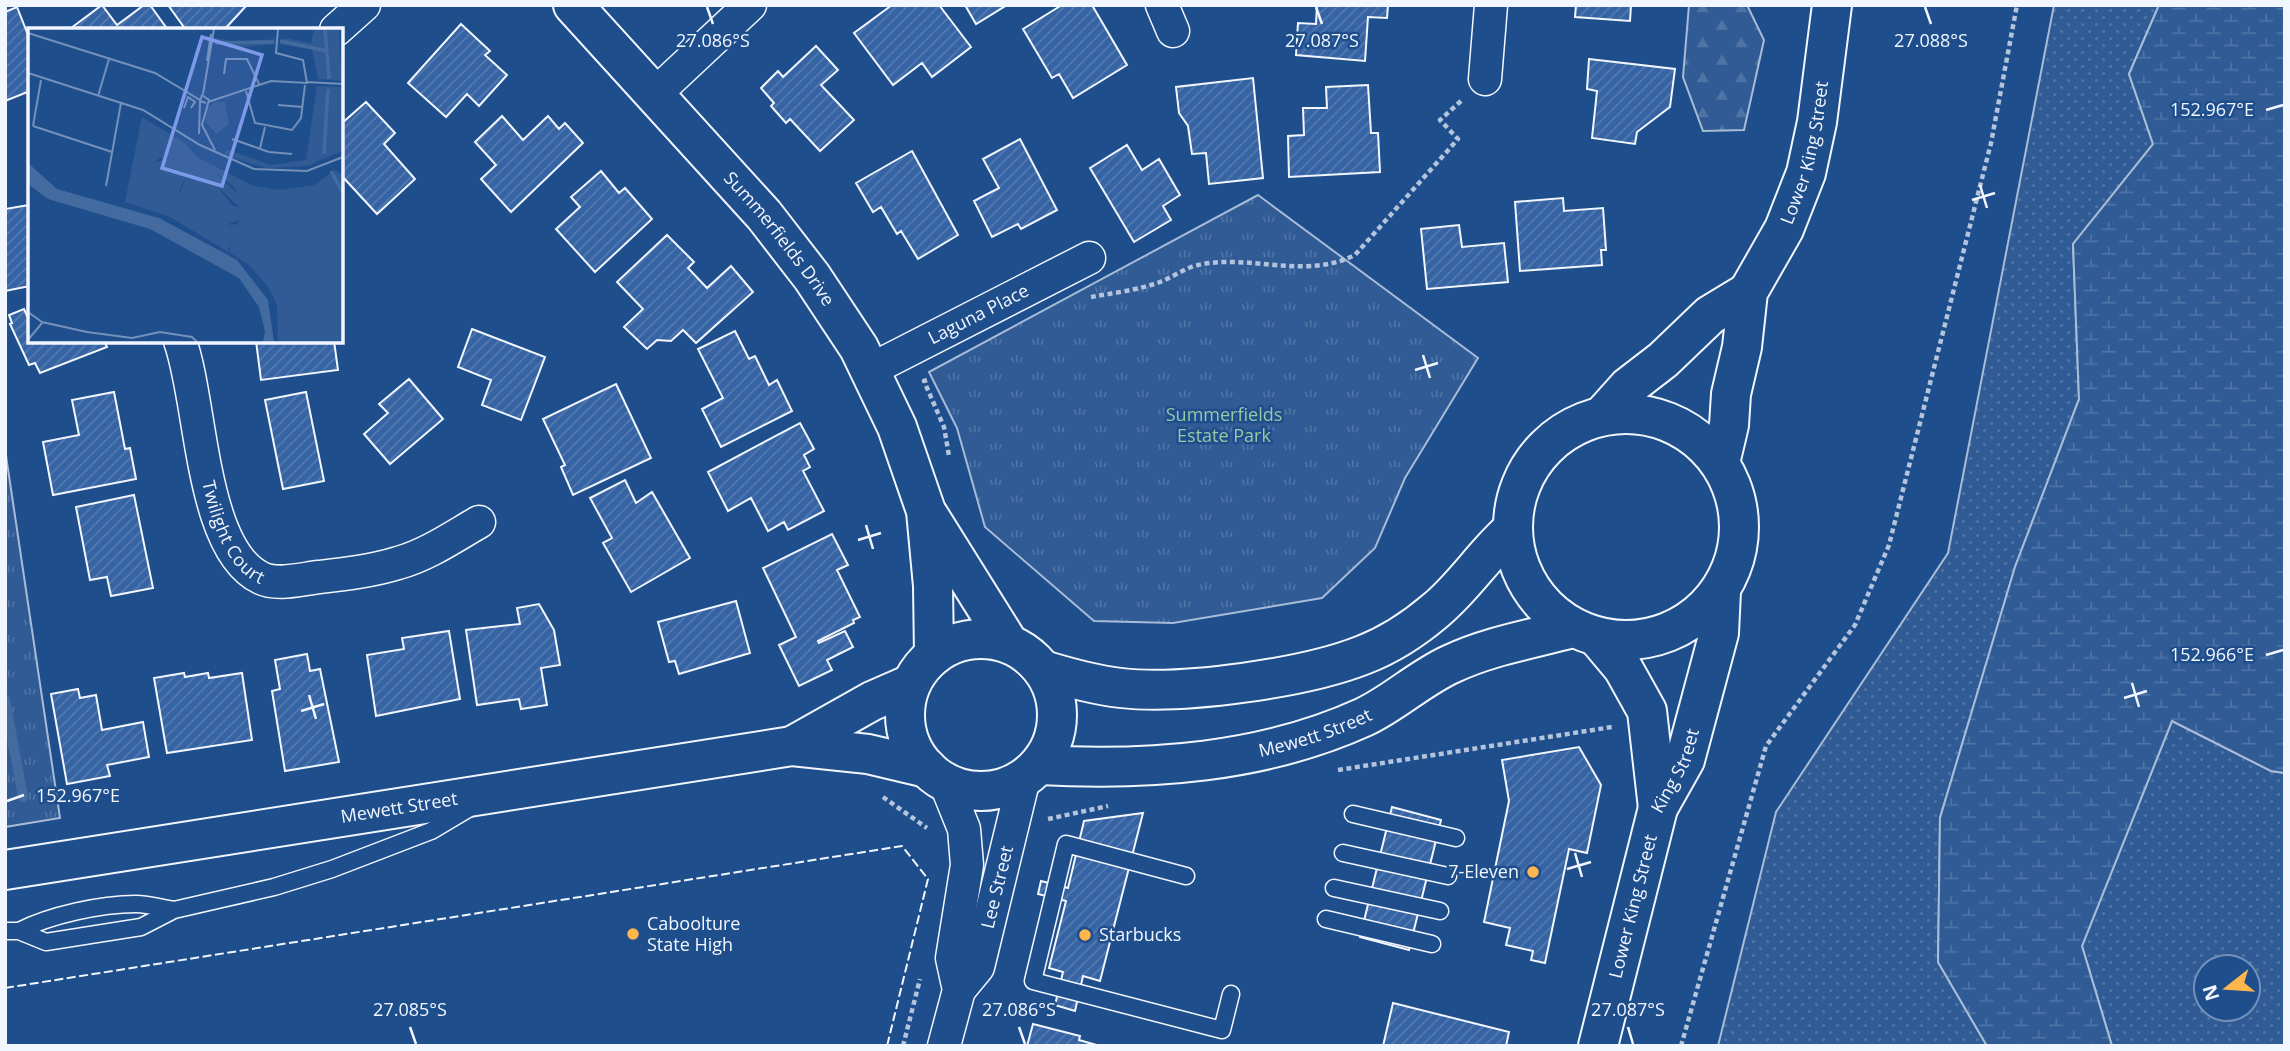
<svg xmlns="http://www.w3.org/2000/svg" width="2290" height="1051" font-family="'Open Sans',sans-serif">
  <style>
    .grass { fill: url(#grass-dots); stroke: #a8bbd7; stroke-width: 2; fill-rule: evenodd }
    .forest { fill: url(#forest-firs); stroke: #a8bbd7; stroke-width: 2 }
    .wetland { fill: url(#wetland-marsh); stroke: #a8bbd7; stroke-width: 2 }
    .park { fill: url(#park-tufts); stroke: #a8bbd7; stroke-width: 2 }
    .lines { fill: none; stroke-linecap: round; stroke-linejoin: round }
    .stream { stroke: #446ba0; stroke-width: 10 }
    .building { fill: url(#building-hatch); stroke: #f2f6ff; stroke-width: 2 }
    .lane-casing { stroke: #f2f6ff; stroke-width: 19 }
    .street-casing { stroke: #f2f6ff; stroke-width: 35 }
    .secondary-casing { stroke: #f2f6ff; stroke-width: 42 }
    .primary-casing { stroke: #f2f6ff; stroke-width: 42 }
    .path { stroke: #b3c4dc; stroke-width: 4.5; stroke-dasharray: 5 3.5; stroke-linecap: butt }
    .lane { stroke: #1f4e8c; stroke-width: 16 }
    .street { stroke: #1f4e8c; stroke-width: 32 }
    .secondary { stroke: #1f4e8c; stroke-width: 38 }
    .primary { stroke: #1f4e8c; stroke-width: 38 }
    .fence { stroke: #f2f6ff; stroke-width: 2; stroke-dasharray: 9 3.5; stroke-linecap: butt }
    .ticks { fill: none; stroke: #f2f6ff; stroke-width: 2.5 }
    .poi-dot { fill: #ffb74d; stroke: #1f4e8c; stroke-width: 2.5 }
    .labels { text-anchor: middle; stroke-width: 5; stroke-linejoin: round; paint-order: stroke }
    .street-label { font-size: 18px; fill: #f2f6ff; stroke: #1f4e8c }
    .park-label { font-size: 18px; fill: #97c8a6; stroke: #1f4e8c }
    .poi-label { font-size: 18px; fill: #f2f6ff; stroke: #1f4e8c; text-anchor: start }
    .inset-river { fill: none; stroke: #446ba0; stroke-width: 3.5 }
    .inset-road { fill: none; stroke: #7391ba; stroke-width: 2 }
    .view { fill: #7d9aea; fill-opacity: 0.15; stroke: #7d9aea; stroke-width: 3.5 }
    .inset-edge { fill: none; stroke: #f2f6ff; stroke-width: 3.5 }
    .ticks-label { font-size: 18px; text-anchor: middle; fill: #f2f6ff; stroke: #1f4e8c; stroke-width: 5; stroke-linejoin: round; paint-order: stroke }
  </style>
  <defs>
    <pattern id="grass-dots" width="8" height="8" patternUnits="userSpaceOnUse" patternTransform="scale(1.75)"><rect width="8" height="8" fill="#305b95"/><path d="M2 2h.1M6 6h.1" fill="none" stroke="#4e73a5" stroke-width="1.8" stroke-linecap="round"/></pattern>
    <pattern id="forest-firs" width="22" height="20" patternUnits="userSpaceOnUse" patternTransform="scale(1.75)"><rect width="22" height="20" fill="#305b95"/><path d="M5 1l3.5 6h-7zM16 11l3.5 6h-7z" fill="#4e73a5"/></pattern>
    <pattern id="wetland-marsh" width="20" height="14" patternUnits="userSpaceOnUse" patternTransform="scale(1.75)"><rect width="20" height="14" fill="#305b95"/><path d="M1 5h8M5 5V1M11 12h8M15 12V8" fill="none" stroke="#4e73a5"/></pattern>
    <pattern id="park-tufts" width="24" height="20" patternUnits="userSpaceOnUse" patternTransform="scale(1.75)"><rect width="24" height="20" fill="#305b95"/><path d="M3 7l-1-3M5 7V3M7 7l1-3M15 17l-1-3M17 17v-4M19 17l1-3" fill="none" stroke="#4e73a5"/></pattern>
    <pattern id="building-hatch" width="6" height="6" patternUnits="userSpaceOnUse" patternTransform="scale(1.75)"><rect width="6" height="6" fill="#3563a3"/><path d="M-1 1l2-2M0 6l6-6M5 7l2-2" fill="none" stroke="#537ab1"/></pattern>
  </defs>
  <rect width="100%" height="100%" fill="#1f4e8c"/>
  <path class="grass" d="M2054,5H2159L2129,74L2153,144L2073,244L2079,399L2015,567L1940,818L1938,962L1987,1046H1718L1776,812L1948,553Z
    M2172,721L2271,771L2285,773V1046H2112L2082,946ZM2206,967H2248V1009H2206Z"/>
  <path class="forest" d="M1689,5H1747L1764,40L1744,130L1703,131L1683,77Z"/>
  <path class="wetland" d="M2159,5H2285V773L2271,771L2172,721L2082,946L2112,1046H1987L1938,962L1940,818L2015,567L2079,399L2073,244L2153,144L2129,74Z"/>
  <path class="park" d="M1258,195L1478,358L1405,478L1375,548L1322,598L1173,623L1094,621L985,527L957,428L929,372Z
    M5,449L60,818L5,827Z"/>
  <g class="lines">
    <path class="stream" d="M5,699L23,797"/>
  </g>
  <path class="building" d="M102,5L117,25L144,5H150L168,30H73L71,28Z
    M168,5H247L224,30H186Z
    M892,5H939L971,47L932,77L922,63L893,85L854,33Z
    M965,5H1007L976,24Z
    M1062,5H1092L1127,65L1073,98L1059,74L1052,78L1023,29Z
    M1317,5H1388L1387,18L1368,17L1365,61L1296,55L1298,23L1316,24Z
    M1576,5H1631L1630,21L1575,17Z
    M17,7L30,40V91L5,101V12Z
    M461,24L490,51L485,55L507,75L479,106L467,94L446,117L408,83Z
    M816,46L838,70L821,85L854,120L820,151L790,119L786,123L771,106L774,103L761,88L778,71L783,77Z
    M1589,59L1675,69L1670,107L1637,132L1635,144L1592,138L1597,91L1587,89Z
    M1253,78L1263,178L1209,184L1206,153L1192,154L1188,126L1179,113L1176,87Z
    M1368,85L1371,133H1378L1380,172L1289,177L1288,136L1304,135L1303,108H1327L1326,87Z
    M366,102L395,133L384,144L415,179L377,214L341,175V124Z
    M502,116L523,140L548,116L559,129L565,123L583,143L511,212L481,179L496,165L475,142Z
    M1020,139L1057,210L1021,229L1018,224L992,237L974,201L999,188L983,159Z
    M1127,145L1142,170L1159,159L1180,195L1163,206L1171,220L1134,242L1090,168Z
    M912,151L958,235L918,259L901,231L897,234L881,207L873,212L856,183Z
    M601,171L619,193L625,188L652,219L595,272L556,229L580,207L571,197Z
    M1563,198L1564,211L1603,208L1606,250H1601L1602,265L1520,271L1515,202Z
    M29,205L30,286L5,291V209Z
    M1459,225L1462,247L1504,243L1508,282L1427,289L1421,229Z
    M667,235L694,262L688,268L707,288L731,266L753,292L696,343L683,330L671,341L657,340L647,349L624,327L643,309L617,282Z
    M24,309L27,316L30,315V341H104L107,347L40,373L35,363L29,365L10,324L12,323L9,315Z
    M472,329L545,357L521,420L482,405L491,380L458,367Z
    M735,331L749,359L755,356L769,385L777,380L792,411L721,447L702,409L723,398L698,349Z
    M256,341H334L338,370L261,380Z
    M409,379L443,419L390,464L364,434L388,413L379,404Z
    M616,384L651,458L573,495L561,467L565,465L543,419Z
    M114,392L125,449L130,448L136,479L53,495L43,442L79,435L72,400Z
    M306,392L324,481L283,489L265,400Z
    M800,423L814,449L804,455L810,467L803,471L824,511L788,530L784,522L768,531L751,498L728,511L708,472Z
    M625,480L636,503L652,492L690,558L631,592L603,543L612,538L590,498Z
    M134,495L153,588L111,596L107,577L90,580L76,507Z
    M832,534L848,565L837,570L860,617L853,620L854,623L818,641L819,643L845,631L853,647L827,660L832,670L799,686L779,645L796,637L763,568Z
    M736,601L750,653L679,674L675,661L669,662L658,622Z
    M539,604L554,630L560,665L541,668L547,705L521,709L519,699L477,705L466,630L520,624L517,608Z
    M449,631L460,699L376,716L367,655L404,649L402,638Z
    M307,654L310,671L320,669L339,762L285,771L272,691L280,689L275,660Z
    M184,673L185,677L208,673L209,678L242,673L252,740L167,753L154,678Z
    M78,689L80,698L96,695L102,730L143,722L149,757L107,765L110,776L67,784L51,694Z
    M1579,747L1601,785L1587,853L1569,849L1545,963L1531,960L1533,951L1506,945L1510,928L1484,922L1509,801L1502,760Z
    M1392,807L1441,820L1409,950L1360,937Z
    M1143,813L1100,981L1083,976L1075,1011L1055,1005L1063,972L1049,968L1066,901L1038,894L1041,881L1068,888L1084,821Z
    M1393,1003L1509,1032L1506,1046H1383Z
    M1033,1024L1080,1036L1079,1040L1100,1046H1027Z"/>
  <g class="lines">
    <defs>
      <path id="lane" d="M1353,814L1456,838
        M1343,853L1448,876
        M1186,876L1066,844L1033,981L1222,1030L1231,994
        M1334,888L1440,911
        M1326,919L1432,944
        M5,931H19L46,942L141,927L174,910L274,887L332,869L431,831L468,809
        M19,931C50,915 101,904 136,904C148,904 162,908 174,910"/>
      <g id="street">
        <path d="M1162,5L1173,31"/>
        <path d="M336,30L364,5"/>
        <path d="M1485,79L1491,5"/>
        <path d="M654,95L750,5"/>
        <path id="s1" d="M180,341C202,401 200,549 261,578C277,586 301,579 319,577C345,574 372,571 398,563C427,555 453,537 479,522"/>
        <path id="s2" d="M870,370L1089,258"/>
        <path id="s3" d="M959,990L978,967L1024,778"/>
        <path d="M944,1046L959,990L952,958L967,865L964,829L945,782"/>
      </g>
      <g id="secondary">
        <path id="s4" d="M573,5L764,215L812,277L859,348L897,427L926,511L933,586L934,655"/>
        <path d="M929,516L1009,644"/>
        <circle cx="981" cy="715" r="76"/>
        <path d="M1043,670C1069,678 1094,685 1121,688C1183,695 1305,678 1363,655C1389,645 1415,628 1436,610C1465,586 1484,554 1513,529"/>
        <path d="M792,746L872,701L911,684"/>
        <path id="s5" d="M1039,765C1149,771 1263,763 1364,717C1394,703 1420,678 1451,664C1489,646 1532,639 1573,628"/>
        <path id="s6" d="M5,870L792,746L868,754L927,768"/>
      </g>
      <g id="primary">
        <circle cx="1626" cy="527" r="113"/>
        <path d="M1602,416L1628,387L1663,360L1710,315L1748,292"/>
        <path id="s7" d="M1720,463L1729,425L1731,394L1742,347L1748,292L1784,229L1806,173L1817,122L1832,5"/>
        <path d="M1597,637L1623,668L1647,711L1658,808"/>
        <path id="s8" d="M1598,1046L1658,808L1685,760L1719,633L1721,591"/>
      </g>
    </defs>
    <use href="#lane" class="lane-casing"/>
    <use href="#street" class="street-casing"/>
    <use href="#secondary" class="secondary-casing"/>
    <use href="#primary" class="primary-casing"/>
    <path class="path" d="M1091,297C1113,293 1138,290 1160,282C1171,278 1182,270 1194,266C1248,252 1303,281 1355,255L1458,139L1440,120L1461,101
      M927,380L924,381L944,427L949,456
      M1338,770L1612,727
      M883,797L927,828
      M1048,819L1108,806
      M903,1046L920,979
      M1681,1046L1766,746L1855,625L1889,545L1991,143L2017,5"/>
    <use href="#lane" class="lane"/>
    <use href="#street" class="street"/>
    <use href="#secondary" class="secondary"/>
    <use href="#primary" class="primary"/>
    <path class="fence" d="M5,988L902,846L928,879L887,1046"/>
  </g>
  <path class="ticks" d="M707,7L713,24M1316,7L1322,24M1925,7L1931,24M2266,110L2283,105M1980,185L1987,208M1972,200L1995,193M1423,355L1430,378M1415,370L1438,363M866,525L873,549M858,540L881,533M2266,655L2283,650M2132,683L2139,707M309,695L316,719M2124,698L2147,691M301,711L324,704M7,801L24,795M1575,853L1582,877M1567,869L1591,862M410,1027L416,1044M1019,1027L1025,1044M1628,1027L1633,1044"/>
  <g class="poi-dot">
    <circle cx="1533" cy="872" r="7"/>
    <circle cx="633" cy="934" r="7"/>
    <circle cx="1085" cy="935" r="7"/>
  </g>
  <g class="labels">
    <g class="street-label">
      <text dy="6" stroke="none"><textPath href="#s7" startOffset="326">Lower King Street</textPath></text>
      <text dy="6" stroke="none"><textPath href="#s4" startOffset="312">Summerfields Drive</textPath></text>
      <text dy="6" stroke="none"><textPath href="#s2" startOffset="122">Laguna Place</textPath></text>
      <text dy="6" stroke="none"><textPath href="#s1" startOffset="201">Twilight Court</textPath></text>
      <text dy="6" stroke="none"><textPath href="#s5" startOffset="280">Mewett Street</textPath></text>
      <text dy="6" stroke="none"><textPath href="#s8" startOffset="287">King Street</textPath></text>
      <text dy="6" stroke="none"><textPath href="#s6" startOffset="399">Mewett Street</textPath></text>
      <text dy="6" stroke="none"><textPath href="#s3" startOffset="112">Lee Street</textPath></text>
      <text dy="6" stroke="none"><textPath href="#s8" startOffset="144">Lower King Street</textPath></text>
    </g>
    <g class="park-label">
      <text x="1224" y="421">Summerfields<tspan x="1224" dy="21">Estate Park</tspan></text>
    </g>
    <g class="poi-label">
      <text x="1519" y="878" text-anchor="end">7-Eleven</text>
      <text x="647" y="930">Caboolture<tspan x="647" dy="21">State High</tspan></text>
      <text x="1099" y="941">Starbucks</text>
    </g>
  </g>
  <g transform="translate(28 28)">
    <rect width="315" height="315" fill="#1f4e8c"/>
    <path d="M114,89L157,115L169,129L226,158L252,162L286,157L307,142L315,147V314H250L249,277L240,259L221,237L202,225L206,215V206L200,199L210,197L219,185L206,159L184,142L145,122L130,125L112,143L119,158L117,147L123,135L144,130L155,139L151,167L158,150L165,149L188,157L205,178L212,179L217,185L214,191L198,197L205,206L200,224L142,189L97,174Z" fill="#305b95"/>
    <path d="M201,122L243,137L297,129L281,138L238,140L208,131L196,125Z" fill="#305b95"/>
    <path d="M145,121L184,142L212,168L219,185L215,194L210,197L200,199L206,203V215L201,228L204,206L198,197L209,196L217,185L188,157L158,150L148,167L145,155L155,139L144,130H132L123,136L116,160L111,143L130,125Z" fill="#305b95"/>
    <path d="M286,1H311L314,53L290,51L284,21L251,16L257,10L283,15ZM187,10L210,14L247,11V16L209,20L186,16ZM289,58L314,59L315,123L277,138ZM187,74H197L201,96L188,106L177,93L180,79Z" fill="#305b95"/>
    <path d="M0,135L29,161L131,190L209,232L240,272L246,314H235L237,303L231,279L211,250L122,201L20,171L0,156Z" fill="#446ba0"/>
    <path class="inset-river" d="M297,1L301,51M252,13L299,23M188,15L246,14M296,126L300,61M303,143L315,165"/>
    <path class="inset-road" d="M0,5L127,45L172,72M179,33L183,6M0,45L115,82L172,117L226,141L279,143L315,129M196,46L198,31H219L231,56M279,54L315,56M218,63L227,95L264,102L273,90L277,57M175,66L186,1M70,68L81,31M180,74L243,53L279,55L275,32L248,25L250,1M178,75L172,73L174,67L181,72L174,97L187,122M250,77L275,79M156,80L160,69L167,74L163,80M5,98L84,124M5,98L13,52M171,106L172,73M204,111L241,124L264,126M232,120L237,99M78,158L93,75M0,284L14,294L59,304L104,310L132,304L164,309L169,314M0,312L14,295"/>
    <path class="view" d="M174,9L234,27L194,158L134,140Z"/>
    <rect width="315" height="315" class="inset-edge"/>
  </g>
  <g class="ticks-label">
    <text x="713" y="47">27.086°S</text>
    <text x="1322" y="47">27.087°S</text>
    <text x="1931" y="47">27.088°S</text>
    <text x="2212" y="116">152.967°E</text>
    <text x="2212" y="661">152.966°E</text>
    <text x="78" y="802">152.967°E</text>
    <text x="410" y="1016">27.085°S</text>
    <text x="1019" y="1016">27.086°S</text>
    <text x="1628" y="1016">27.087°S</text>
  </g>
  <rect width="2290" height="1051" fill="none" stroke="#f2f6ff" stroke-width="14"/>
  <g transform="translate(2227 988) rotate(253)"><circle r="33" fill="#1f4e8c" stroke="#7391ba" stroke-width="2"/>
  <path d="M0-5L12 26L0 18L-12 26Z" fill="#ffb74d"/>
  <text y="-10" font-size="19" font-weight="bold" text-anchor="middle" fill="#f2f6ff">N</text>
  </g>
</svg>
